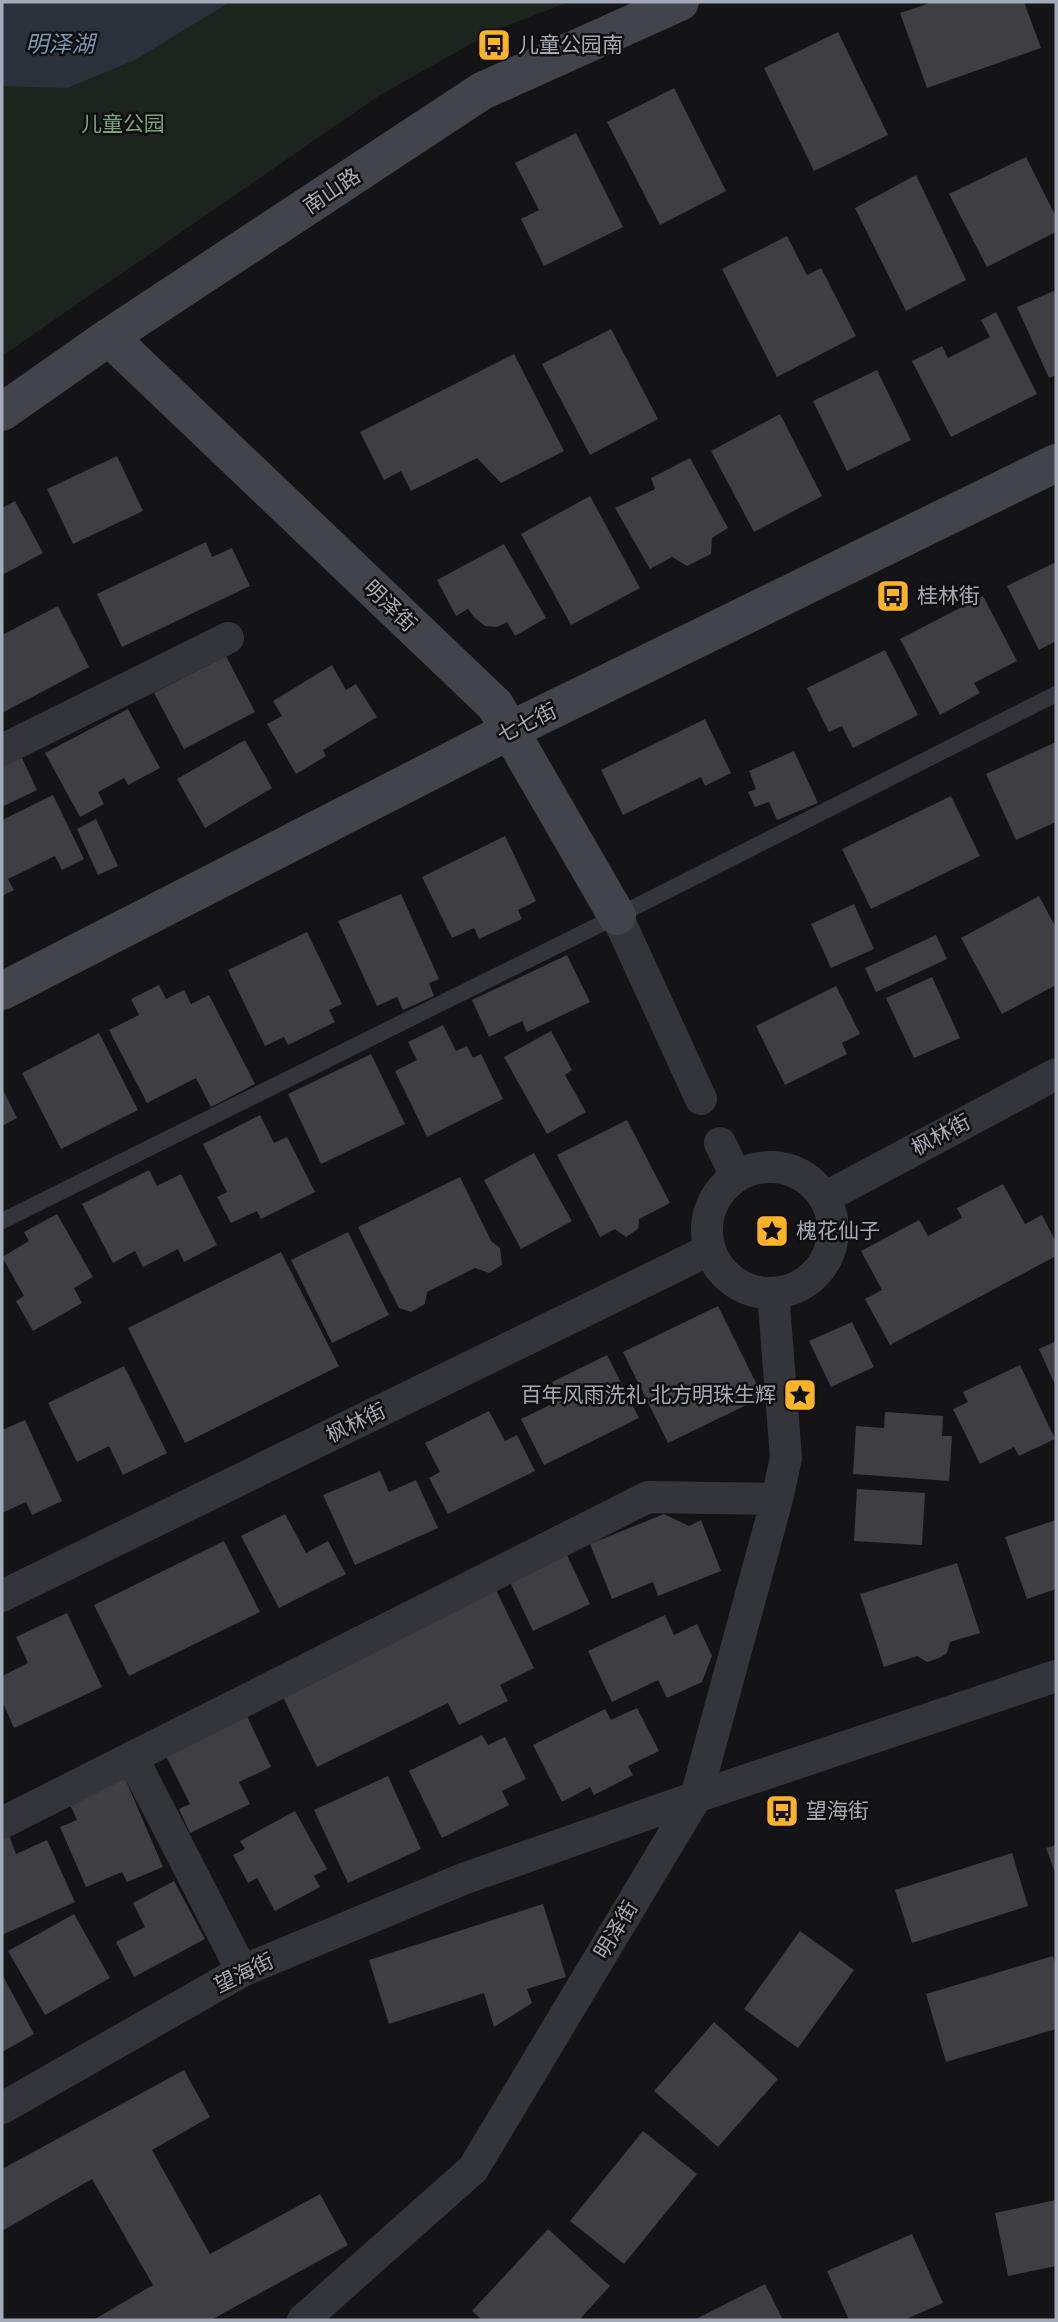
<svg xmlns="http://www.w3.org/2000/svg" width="1058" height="2322" font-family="'Alegreya Sans','Noto Sans SC',sans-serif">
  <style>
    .green { fill: #1b241d }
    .water { fill: #29323a }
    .building { fill: #3e3e43 }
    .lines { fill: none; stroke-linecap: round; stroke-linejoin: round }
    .lane { stroke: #34353b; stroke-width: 16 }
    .street { stroke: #34353b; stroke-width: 32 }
    .secondary { stroke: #42444b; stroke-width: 38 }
    .labels { text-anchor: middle; stroke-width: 5; stroke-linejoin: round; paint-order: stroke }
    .poi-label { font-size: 21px; fill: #a4aab7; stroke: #0f0f10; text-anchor: start }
    .park-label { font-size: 21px; fill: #7aa37d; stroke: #0f0f10 }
    .street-label { font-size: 21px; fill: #a4aab7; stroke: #0f0f10 }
    .water-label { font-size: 23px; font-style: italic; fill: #7998b4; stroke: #0f0f10 }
  </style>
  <rect width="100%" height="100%" fill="#141416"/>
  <path class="green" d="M2,2H568L494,31L380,95L2,356Z"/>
  <path class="water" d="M2,2H230L135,60L67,88L2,86Z"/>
  <path class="building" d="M933,2H1024L1041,48L927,88L900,13Z
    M838,32L888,135L814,171L764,68Z
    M674,88L726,191L660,225L607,122Z
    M576,133L623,227L544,266L521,219L539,210L515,163Z
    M1026,157L1056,217V232L987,267L949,194Z
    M916,175L966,280L906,311L855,208Z
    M787,236L807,275L821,268L856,336L777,377L722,269Z
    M1056,290V375L1049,378L1017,307Z
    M996,312L1037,394L951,437L912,361L942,346L948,358L990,337L981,320Z
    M611,329L658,419L590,455L542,364Z
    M514,354L564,451L501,483L477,458L411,491L401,471L384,480L360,432Z
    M877,370L911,440L847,471L813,401Z
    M780,414L822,496L754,532L711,451Z
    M117,456L143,511L73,544L47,489Z
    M690,458L728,528L712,538L711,554L687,566L672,557L650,569L615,508L655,489L651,478Z
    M590,496L640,588L571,625L521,534Z
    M15,501L43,553L2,575V508Z
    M206,542L212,557L232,548L250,586L122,647L97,594Z
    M504,544L546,618L515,636L507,622L497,627L485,626L474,617L468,609L456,616L437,580Z
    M1056,562V641L1039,650L1007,586Z
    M983,596L1017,661L974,683L980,693L940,715L900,639Z
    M58,606L89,667L2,713V635Z
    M885,650L918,715L853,748L842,726L829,732L807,688Z
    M226,656L255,712L184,749L154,693Z
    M332,665L346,690L356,684L377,717L323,750L326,756L296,774L267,724L282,716L273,701Z
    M128,709L160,768L128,785L124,778L98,792L104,804L80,817L45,753Z
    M705,719L731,773L705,786L701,777L623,815L601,770Z
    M245,740L272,788L205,828L177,779Z
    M1056,742V822L1016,840L986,774Z
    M794,751L818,803L777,820L769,802L755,807L748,792L756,789L749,771Z
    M21,756L37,790L2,807V765Z
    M53,795L84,859L62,870L55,856L8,879L14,890L2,896V820Z
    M951,796L980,856L871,909L842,849Z
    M96,819L118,866L98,875L77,829Z
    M505,836L536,901L518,910L522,919L479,939L474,928L452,938L422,877Z
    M401,894L439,979L429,983L434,996L403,1010L397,997L377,1006L338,921Z
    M1039,896L1056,928V985L1002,1014L961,938Z
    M854,904L874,949L831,968L811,924Z
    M307,932L342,1004L329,1010L335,1022L288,1045L284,1037L265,1046L228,970Z
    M936,935L947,959L876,992L865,968Z
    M567,955L590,1002L527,1032L522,1021L489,1037L472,1000Z
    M932,977L960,1038L914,1058L886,998Z
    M159,985L166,999L184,990L191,1004L209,995L255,1084L211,1107L196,1078L147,1103L109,1030L139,1015L131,999Z
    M836,986L860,1034L842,1043L847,1054L785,1085L756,1026Z
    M443,1025L456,1051L467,1046L473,1058L481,1054L503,1099L427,1137L395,1071L417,1060L408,1042Z
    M551,1031L572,1070L565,1075L586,1112L547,1134L504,1057Z
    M99,1033L138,1110L61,1149L22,1073Z
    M371,1054L405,1124L321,1164L288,1094Z
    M2,1088L17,1118L2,1126Z
    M260,1115L274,1143L287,1137L315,1192L261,1219L257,1211L231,1223L217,1197L227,1192L203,1144Z
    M627,1120L670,1203L639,1219L638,1229L626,1237L615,1229L600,1237L557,1155Z
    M534,1153L572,1221L521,1249L484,1180Z
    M149,1170L157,1186L181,1174L217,1245L184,1262L178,1249L143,1267L135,1251L113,1263L82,1204Z
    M460,1177L491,1241L500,1248L502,1265L489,1273L475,1268L427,1292L425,1304L411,1312L399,1308L358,1227Z
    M1003,1184L1025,1224L1042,1215L1056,1242V1256L890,1345L865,1299L882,1290L861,1251L919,1220L928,1236L962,1218L957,1208Z
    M57,1214L93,1277L74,1288L82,1303L33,1331L16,1301L24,1296L2,1257L29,1241L24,1232Z
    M348,1232L389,1315L332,1343L291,1260Z
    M281,1252L339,1366L185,1443L128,1328Z
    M718,1306L763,1397L668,1443L623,1352Z
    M852,1322L874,1367L831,1387L809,1341Z
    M1056,1341V1387L1039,1349Z
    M607,1355L639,1418L544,1465L521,1419L560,1400L552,1382Z
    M1020,1365L1055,1439L1019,1456L1014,1447L980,1464L953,1409L968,1402L963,1392Z
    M124,1366L167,1453L123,1475L109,1446L77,1462L48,1403Z
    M489,1411L505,1441L517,1435L535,1471L448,1514L429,1478L440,1472L425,1443Z
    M885,1412L943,1416L942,1436H952L949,1481L853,1474L856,1426L884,1428Z
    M25,1420L62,1501L32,1515L26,1502L2,1513V1430Z
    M380,1471L389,1492L416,1480L438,1528L355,1565L323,1495Z
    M857,1489L925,1493L922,1545L854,1541Z
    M285,1514L306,1553L328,1541L346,1574L279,1608L241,1536Z
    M664,1514L689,1526L701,1520L721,1571L658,1596L653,1582L612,1599L590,1544Z
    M1056,1520V1589L1027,1599L1005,1537Z
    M224,1541L260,1612L129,1676L94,1605Z
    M566,1553L590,1604L533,1631L509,1580Z
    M957,1563L980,1633L950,1642L947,1653L939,1658L927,1662L917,1656L884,1667L860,1594Z
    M495,1588L534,1668L500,1685L508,1701L459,1725L448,1703L317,1767L281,1693Z
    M67,1613L102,1687L14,1728L2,1701V1676L28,1663L16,1637Z
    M665,1615L674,1635L697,1624L712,1656L702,1682L667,1698L658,1680L612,1702L588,1651Z
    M637,1708L659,1751L628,1766L633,1775L594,1795L590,1787L562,1802L533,1745L605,1709L611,1720Z
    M246,1714L271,1767L239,1782L250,1804L190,1833L179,1809L190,1804L165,1754Z
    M482,1735L488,1745L505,1737L526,1779L502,1791L509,1805L442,1838L409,1771Z
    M124,1776L163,1867L127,1882L122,1872L86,1887L60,1827L77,1820L68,1800Z
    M388,1776L421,1849L348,1883L314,1810Z
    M295,1811L327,1869L314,1876L320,1887L275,1911L257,1878L248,1883L233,1855L245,1849L240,1841Z
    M9,1835L16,1854L47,1840L75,1902L2,1935V1839Z
    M1056,1845V1875L1046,1848Z
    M1012,1853L1028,1906L912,1943L895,1890Z
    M174,1881L205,1939L134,1977L116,1942L145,1927L133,1903Z
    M543,1904L566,1977L527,1989L532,2003L494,2027L484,1993L389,2024L369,1960Z
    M74,1914L110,1978L45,2015L8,1951Z
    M800,1931L854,1970L798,2048L744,2009Z
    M1053,1956L1056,1967V2029L946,2062L926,1994Z
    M2,1974L34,2034L2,2052Z
    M714,2022L778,2079L718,2147L654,2091Z
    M184,2070L210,2117L152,2150L210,2254L320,2194L348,2245L211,2320H97L95,2319L153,2285L92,2179L2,2231V2169Z
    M643,2131L697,2174L624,2264L570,2221Z
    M1056,2200V2266L1008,2276L995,2213Z
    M548,2229L610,2286L579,2320H482L472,2311Z
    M912,2234L943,2303L904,2320H849L827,2271Z
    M765,2284L783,2320H694Z"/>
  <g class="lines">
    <path class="lane" d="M2,1221L617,916L1056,694"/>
    <path class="street" d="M2,750L228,638
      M617,916L701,1099
      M720,1143L736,1176
      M707 1230a63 63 0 1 1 126 0a63 63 0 1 1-126 0Z
      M826,1197L1056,1074
      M2,1596L709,1250
      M132,1757L242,1971
      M2,1823L648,1497L777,1499
      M2,2108L242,1971L463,1879L696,1797L1056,1676
      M303,2320L473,2169L696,1797L777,1499L786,1458L773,1293"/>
    <path class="secondary" d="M109,337L495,705L617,916
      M2,412L109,337L482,91L680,2
      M2,991L509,731L1056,463"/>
  </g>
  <defs>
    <symbol id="bus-square" viewBox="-11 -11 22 22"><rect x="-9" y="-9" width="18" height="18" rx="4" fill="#fcb425" stroke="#0f0f10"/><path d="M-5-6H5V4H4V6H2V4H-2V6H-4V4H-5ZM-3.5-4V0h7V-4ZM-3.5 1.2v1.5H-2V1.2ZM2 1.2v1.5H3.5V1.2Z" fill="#111"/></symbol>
    <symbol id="sight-square" viewBox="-11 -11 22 22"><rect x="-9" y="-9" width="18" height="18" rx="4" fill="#fcb425" stroke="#0f0f10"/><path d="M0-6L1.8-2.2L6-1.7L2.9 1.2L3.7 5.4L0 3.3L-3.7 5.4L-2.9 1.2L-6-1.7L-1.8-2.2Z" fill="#111"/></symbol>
  </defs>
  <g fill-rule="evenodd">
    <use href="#bus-square" x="475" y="26" width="38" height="38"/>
    <use href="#bus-square" x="874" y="577" width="38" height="38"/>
    <use href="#sight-square" x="753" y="1212" width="38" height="38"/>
    <use href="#sight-square" x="781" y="1376" width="38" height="38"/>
    <use href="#bus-square" x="763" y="1792" width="38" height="38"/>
  </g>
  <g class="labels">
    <g class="poi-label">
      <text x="518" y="52">儿童公园南</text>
      <text x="917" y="603">桂林街</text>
      <text x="796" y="1238">槐花仙子</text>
      <text x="776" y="1402" text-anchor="end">百年风雨洗礼 北方明珠生辉</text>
      <text x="806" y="1818">望海街</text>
    </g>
    <g class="park-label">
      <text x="123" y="131">儿童公园</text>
    </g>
    <g class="street-label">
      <text transform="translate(332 191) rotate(-34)" y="7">南山路</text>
      <text transform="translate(390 606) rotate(44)" y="7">明泽街</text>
      <text transform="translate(527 723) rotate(-26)" y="7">七七街</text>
      <text transform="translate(941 1135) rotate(-28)" y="7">枫林街</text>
      <text transform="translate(356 1423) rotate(-26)" y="7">枫林街</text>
      <text transform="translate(616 1930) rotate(-59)" y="7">明泽街</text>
      <text transform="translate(244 1973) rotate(-26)" y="7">望海街</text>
    </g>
    <g class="water-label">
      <text x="60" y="52">明泽湖</text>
    </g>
  </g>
  <rect width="1058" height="2322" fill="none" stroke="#a4aab7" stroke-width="7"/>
</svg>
